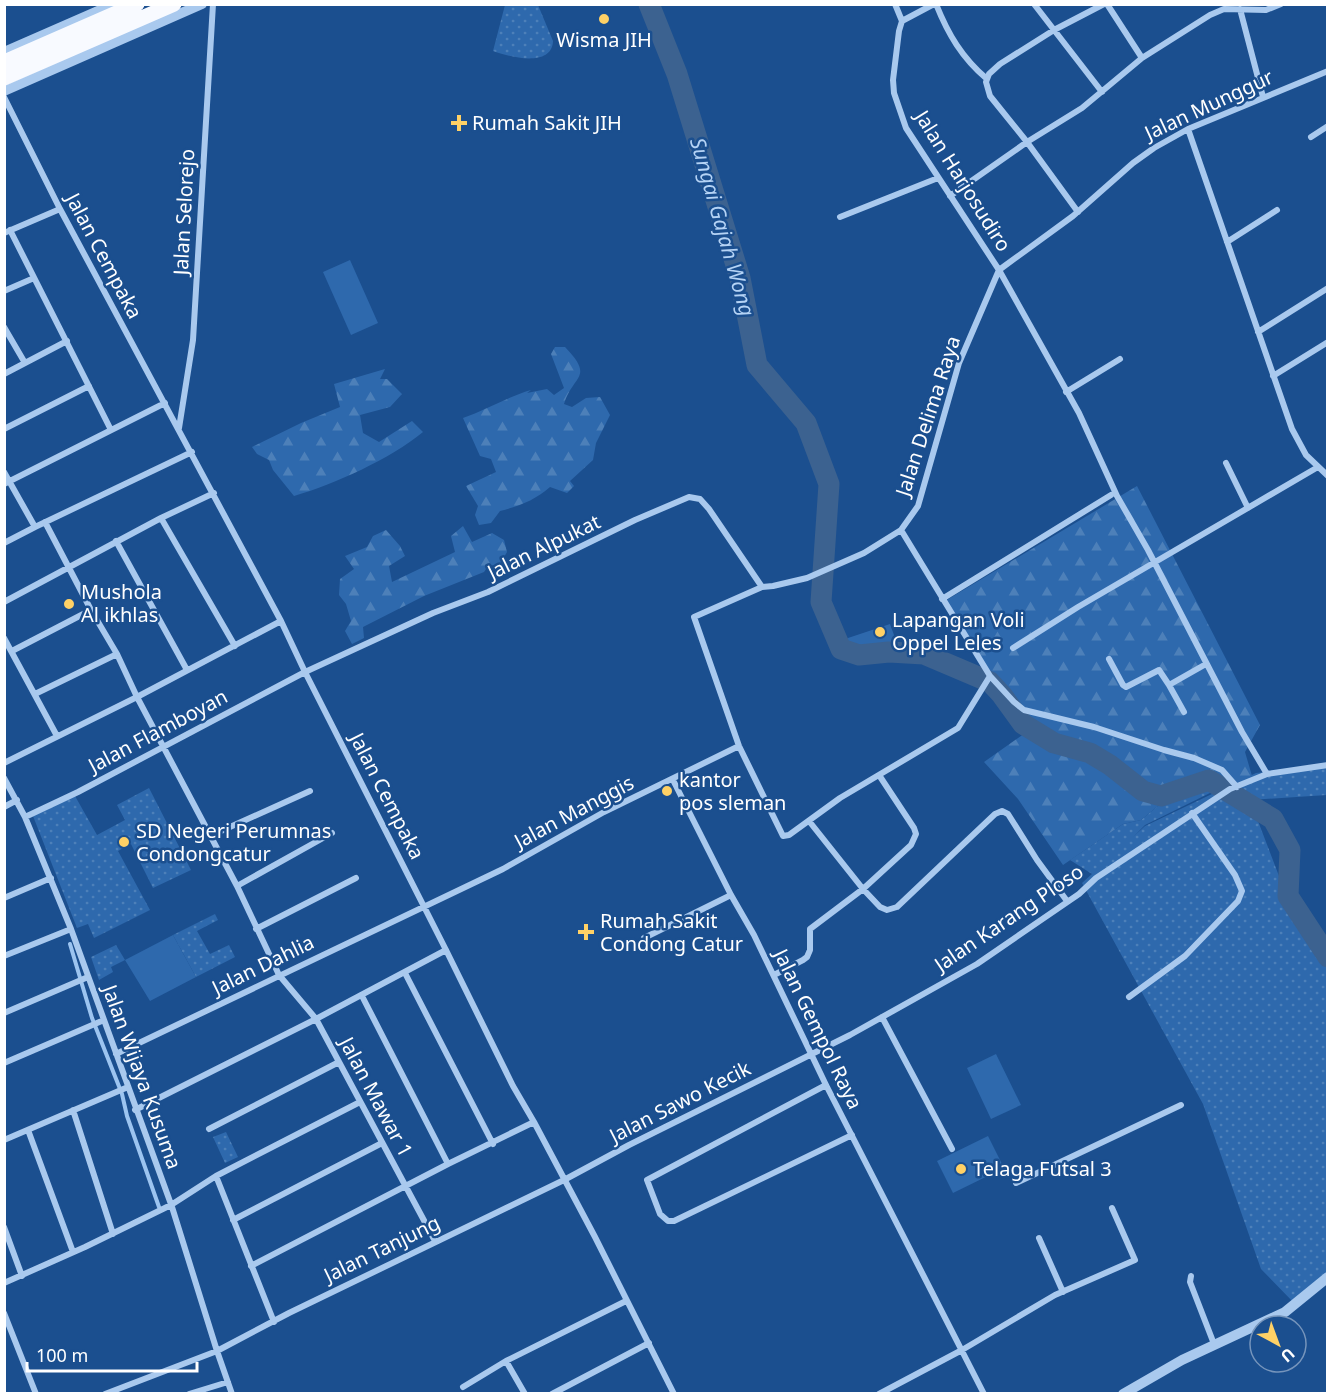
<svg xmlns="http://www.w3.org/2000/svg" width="1332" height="1398" font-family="'Noto Sans',sans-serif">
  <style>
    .grass { fill: url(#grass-dots) }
    .forest { fill: url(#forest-firs) }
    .pitch { fill: #2e69ad }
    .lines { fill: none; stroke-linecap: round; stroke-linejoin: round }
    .stream { stroke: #9cc4f0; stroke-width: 4 }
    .river { stroke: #3c6290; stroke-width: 21 }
    .minor { stroke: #a9c9ee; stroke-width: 6 }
    .tertiary { stroke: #a9c9ee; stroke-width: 10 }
    .trunk { stroke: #f8faff; stroke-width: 15 }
    .poi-dot { fill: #ffd166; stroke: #1b4f8f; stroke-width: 2 }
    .labels { text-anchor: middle; stroke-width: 5; stroke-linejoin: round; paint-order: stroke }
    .poi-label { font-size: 20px; fill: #fff; stroke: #1b4f8f; text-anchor: start }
    .street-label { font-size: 20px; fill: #fff; stroke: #1b4f8f }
    .water-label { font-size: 21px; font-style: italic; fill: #b5d3f5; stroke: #1b4f8f }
  </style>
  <defs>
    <pattern id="grass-dots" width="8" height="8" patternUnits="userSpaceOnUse" patternTransform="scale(1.5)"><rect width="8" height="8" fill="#2e69ad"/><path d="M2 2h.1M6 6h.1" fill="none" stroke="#4d80b9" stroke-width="1.8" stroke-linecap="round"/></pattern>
    <pattern id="forest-firs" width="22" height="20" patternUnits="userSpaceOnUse" patternTransform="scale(1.5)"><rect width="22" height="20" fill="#2e69ad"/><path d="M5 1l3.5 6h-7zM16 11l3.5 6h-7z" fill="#4d80b9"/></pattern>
  </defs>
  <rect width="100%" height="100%" fill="#1b4f8f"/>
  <path class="grass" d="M505,5H538L553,41C552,68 509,57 493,51Z
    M1327,765V795L1250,800L1287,897L1327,968V1276L1296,1305L1261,1269L1203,1104L1082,883L1092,874L1070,860L1123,824L1141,820L1165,800L1202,779L1214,791L1145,825L1133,837L1145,826L1256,773Z
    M149,788L191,870L153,888L131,844L118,851L150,910L94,938L88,924L77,928L33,816L75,796L97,835L125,820L117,805Z
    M215,914L218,920L197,931L210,954L229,945L235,957L196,977L173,935Z
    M116,945L125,960L111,967L113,972L99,980L91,957Z
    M226,1132L238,1157L225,1163L213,1137Z"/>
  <path class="forest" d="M555,347H565C595,378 573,375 564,404L572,407L586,398L600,397L610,415L596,443L593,460L570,481L574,486L567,493L550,487C535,500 520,506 500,511L491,523L479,525L475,515L478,506L466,486L496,472L491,459L480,456L463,418C486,410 507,397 531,390L527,393L547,389L554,395L564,388L551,354Z
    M385,369L380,379H387L402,394L390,407L360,415L363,433L379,442L412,421L423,432C390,459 335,484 294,496L273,470L269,460L257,454L252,447L301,423L340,407L334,384Z
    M1137,486L1260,725L1245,752L1252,776L1232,790L1201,780L1165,800L1141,820L1123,824L1063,865L1018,799L984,762L1028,731L1023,724L1031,726L993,676L945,601Z
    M463,526L472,542L492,533L504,540L507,552L500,564L488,566L484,572L424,596L363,627L364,638L352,644L345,631L351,621L346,604L339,595L340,579L354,569L345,556L367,547L373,536L386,530L400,546L405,556L389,566L392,582L455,552L451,536Z"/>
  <path class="pitch" d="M350,260L378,323L351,335L323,272Z
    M890,624L898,646L859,652L845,648L842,640Z
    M173,935L196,977L150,1001L125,960Z
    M996,1054L1021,1105L991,1119L967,1068Z
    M988,1136L1004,1168L953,1193L937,1161Z"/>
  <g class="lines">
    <path class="stream" d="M70,944L92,1018L122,1094L127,1116L159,1207"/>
    <path class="river" d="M649,4L677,74L740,278L757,365L806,423L829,484L821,602L841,649L859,655L889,652L924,654L990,682L1002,695L1023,724L1054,743L1090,753L1110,765L1143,791L1161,796L1209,780L1273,819L1290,850L1288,896L1328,957"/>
    <path class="minor" d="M895,4L902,21L899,31L893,80L894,93L906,128L999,270L1079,413L1117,496L1148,550L1242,732L1267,774
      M936,4C948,34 962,58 987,79
      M1034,4L1102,92
      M1107,4L1142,58
      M1240,9L1263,97
      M902,21L934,4
      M4,97L60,209L281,621L305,672L446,950L513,1086L534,1122L595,1237L674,1394
      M1188,129L1292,429L1306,455L1328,476
      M1311,137L1328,126
      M950,196L1027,142L1082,108L1142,58L1210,15L1224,9L1266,10L1281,4
      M1078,212L1027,142L990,96L986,82L989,74L1000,64L1054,30L1104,4
      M840,217L938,178
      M10,230L111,430
      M4,233L60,209
      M1227,242L1277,210
      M999,270L1073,216L1133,163L1154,148L1188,129L1328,71
      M4,291L34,278
      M4,327L25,363
      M1258,332L1328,288
      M4,374L67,341
      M1273,376L1328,342
      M1066,392L1120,359
      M179,428L193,340L213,4
      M4,429L89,386
      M1226,463L1248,508
      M4,472L35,527
      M4,484L165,403
      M161,518L235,646
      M45,522L91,610L117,654L137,697L237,886L279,975L316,1019L435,1241
      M901,530L990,676L958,728L840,798L789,835L783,836L739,746L694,617L762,587L773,586L807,578L864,553L901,530L918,506L959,363L999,270
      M116,541L187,670
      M4,543L35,527L192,452
      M942,599L1111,495
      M4,602L161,518L214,493
      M4,638L57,736
      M1013,648L1078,607L1318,467
      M12,651L91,610
      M1109,659L1123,685L1126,687L1159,670L1169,685L1206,664
      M990,676L1014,702L1024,710L1094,727L1164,750L1194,758L1222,770L1237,787
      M1169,685L1184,712
      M35,694L117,654
      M4,763L137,697L281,621
      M4,778L25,817L71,929L172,1207L217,1351L232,1394
      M673,780L731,895L754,935L826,1085L984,1394
      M4,807L17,800
      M25,817L78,792L305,672L433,613L488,592L635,520L689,497L700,499L709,509L762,587
      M809,821L863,889L911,845L916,834L914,828L879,775
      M210,836L310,791
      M237,886L332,833
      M4,898L51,878
      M256,929L356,878
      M644,938L731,895
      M4,956L71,929
      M405,973L493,1144
      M774,975L803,960L807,957L810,950V929L863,889L880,907L887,910L897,907L995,814L1002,811L1008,814L1037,860L1067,901
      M362,996L448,1164
      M1129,997L1185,956L1238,901L1242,891L1235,875L1192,813
      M4,1013L88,977
      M882,1017L952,1149
      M116,1054L503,869L604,812L739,746
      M4,1063L104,1020
      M826,1085L647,1180L660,1214L668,1221H674L852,1135
      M73,1110L113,1234
      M135,1110L316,1019L446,950
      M209,1129L339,1062
      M28,1130L73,1252
      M4,1140L128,1087
      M216,1176L274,1322
      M1016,1183L1181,1105
      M233,1220L382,1143
      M4,1227L22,1276
      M1039,1238L1063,1292
      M251,1266L448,1164L534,1122
      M1191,1276L1190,1282L1214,1344
      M4,1283L85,1247L171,1205L216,1176L360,1102
      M4,1313L36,1394
      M506,1361L525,1394
      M463,1387L506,1361L626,1301
      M105,1394L217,1351L289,1313L564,1180L629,1145L850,1035L977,964L1079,894L1096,878L1230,789L1267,774L1328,765
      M189,1394L228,1382
      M552,1394L649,1343
      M879,1394L962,1350L1055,1295L1135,1260L1112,1208"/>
    <path class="tertiary" d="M4,52L114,4
      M4,91L202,4
      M1123,1394L1182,1360L1285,1312L1328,1277"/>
    <path class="trunk" d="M4,62L137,4
      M4,78L174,4"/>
  </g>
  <g class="poi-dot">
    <circle cx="604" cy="19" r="6"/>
    <path d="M456 114h6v6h6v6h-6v6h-6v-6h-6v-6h6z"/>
    <circle cx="69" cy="604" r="6"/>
    <circle cx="880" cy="632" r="6"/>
    <circle cx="667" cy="791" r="6"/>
    <circle cx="124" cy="842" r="6"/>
    <path d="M583 923h6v6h6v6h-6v6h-6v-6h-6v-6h6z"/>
    <circle cx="961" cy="1169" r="6"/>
  </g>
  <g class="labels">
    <g class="poi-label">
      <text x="604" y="47" text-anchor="middle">Wisma JIH</text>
      <text x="472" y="130">Rumah Sakit JIH</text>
      <text x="81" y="599">Mushola<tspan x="81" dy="23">Al ikhlas</tspan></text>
      <text x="892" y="627">Lapangan Voli<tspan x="892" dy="23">Oppel Leles</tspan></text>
      <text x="679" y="787">kantor<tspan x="679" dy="23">pos sleman</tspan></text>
      <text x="136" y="838">SD Negeri Perumnas<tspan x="136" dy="23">Condongcatur</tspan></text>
      <text x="600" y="928">Rumah Sakit<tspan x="600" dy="23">Condong Catur</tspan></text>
      <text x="973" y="1176">Telaga Futsal 3</text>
    </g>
    <g class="street-label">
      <text transform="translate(1209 105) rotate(-25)" y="7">Jalan Munggur</text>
      <text transform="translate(963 181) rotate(58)" y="7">Jalan Harjosudiro</text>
      <text transform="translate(184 212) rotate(-87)" y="7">Jalan Selorejo</text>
      <text transform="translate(104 256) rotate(62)" y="7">Jalan Cempaka</text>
      <text transform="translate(928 416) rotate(-72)" y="7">Jalan Delima Raya</text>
      <text transform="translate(544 547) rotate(-26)" y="7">Jalan Alpukat</text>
      <text transform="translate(158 731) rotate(-28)" y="7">Jalan Flamboyan</text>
      <text transform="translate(387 796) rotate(63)" y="7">Jalan Cempaka</text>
      <text transform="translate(574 812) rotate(-28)" y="7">Jalan Manggis</text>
      <text transform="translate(1009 918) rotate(-34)" y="7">Jalan Karang Ploso</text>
      <text transform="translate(263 965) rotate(-26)" y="7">Jalan Dahlia</text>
      <text transform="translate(818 1029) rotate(64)" y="7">Jalan Gempol Raya</text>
      <text transform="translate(142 1077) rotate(70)" y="7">Jalan Wijaya Kusuma</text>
      <text transform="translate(376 1097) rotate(62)" y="7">Jalan Mawar 1</text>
      <text transform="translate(680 1102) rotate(-27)" y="7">Jalan Sawo Kecik</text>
      <text transform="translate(382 1249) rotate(-26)" y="7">Jalan Tanjung</text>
    </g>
    <g class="water-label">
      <text transform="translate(722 227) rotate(74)" y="7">Sungai Gajah Wong</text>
    </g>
  </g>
  <rect width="1332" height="1398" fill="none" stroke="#ffffff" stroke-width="12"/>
  <g transform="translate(1278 1344) rotate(139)"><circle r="28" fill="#1b4f8f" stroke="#7695bc" stroke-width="1.5"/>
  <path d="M0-4.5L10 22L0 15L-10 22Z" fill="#ffd166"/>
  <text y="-9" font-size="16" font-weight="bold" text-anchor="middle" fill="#ffffff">U</text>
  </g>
  <path d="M27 1362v9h170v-9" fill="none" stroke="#ffffff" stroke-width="3"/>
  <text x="36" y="1362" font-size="18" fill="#ffffff" stroke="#1b4f8f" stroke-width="4.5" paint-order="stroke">100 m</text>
</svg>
